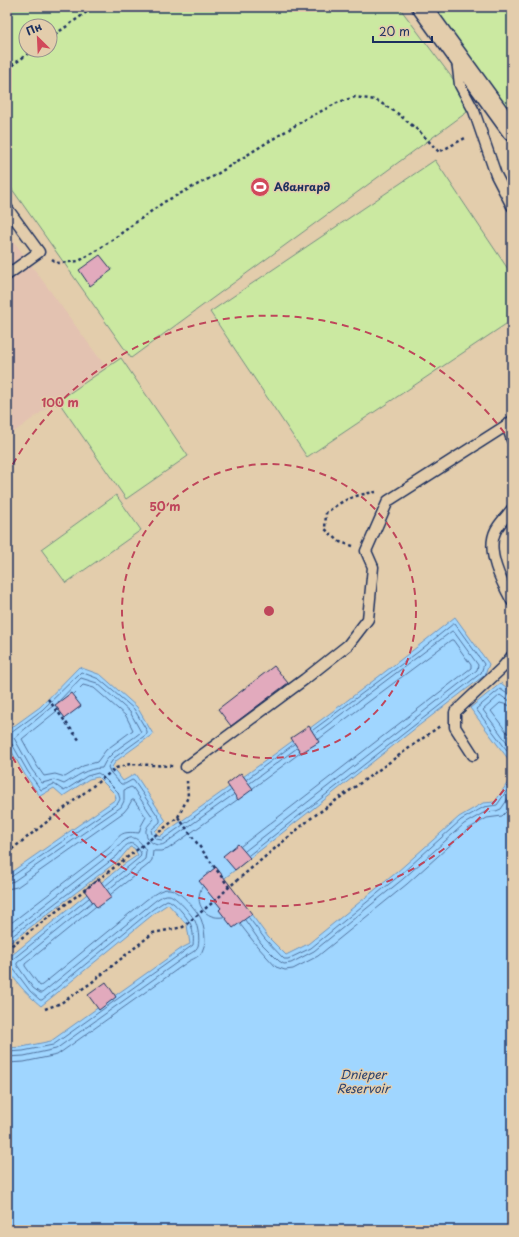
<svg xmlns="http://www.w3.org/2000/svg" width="519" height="1237" font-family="'Playpen Sans',sans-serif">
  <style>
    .built { fill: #e3c2b1 }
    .green { fill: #cbe9a1; stroke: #738c80; fill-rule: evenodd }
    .water { fill: #a0d6ff; stroke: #6b93bf }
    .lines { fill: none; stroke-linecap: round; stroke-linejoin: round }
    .shore { stroke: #50729e; stroke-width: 1 }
    .building { fill: #e2aabd; stroke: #1b2f5e }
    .lane-casing { stroke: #1b2f5e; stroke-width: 13 }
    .street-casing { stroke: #1b2f5e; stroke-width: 22 }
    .path { stroke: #1b2f5e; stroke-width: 2.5; stroke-dasharray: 3 3; stroke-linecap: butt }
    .lane { stroke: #e3cdac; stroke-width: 10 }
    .street { stroke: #e3cdac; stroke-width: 19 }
    .ring { fill: none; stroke: #bf465b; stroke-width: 2; stroke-dasharray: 7 5 }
    .labels { text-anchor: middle; stroke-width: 3; stroke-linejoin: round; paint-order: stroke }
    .poi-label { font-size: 11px; font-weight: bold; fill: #1b2f5e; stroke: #e3cdac; text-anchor: start }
    .water-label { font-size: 12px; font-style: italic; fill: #28406e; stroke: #e3cdac }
    .centre { fill: #bf465b; stroke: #e3cdac; stroke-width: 2 }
    .ring-label { font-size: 12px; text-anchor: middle; font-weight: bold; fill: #bf465b; stroke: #e3cdac; stroke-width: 3; stroke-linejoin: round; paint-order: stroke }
  </style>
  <rect width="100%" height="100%" fill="#e3cdac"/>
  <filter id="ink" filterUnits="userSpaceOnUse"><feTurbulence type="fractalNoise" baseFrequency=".025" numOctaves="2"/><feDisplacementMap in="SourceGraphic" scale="8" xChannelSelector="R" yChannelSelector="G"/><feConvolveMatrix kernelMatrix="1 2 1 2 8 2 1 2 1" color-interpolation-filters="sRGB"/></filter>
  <g filter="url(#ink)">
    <path class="built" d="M7,232L105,366L7,437Z"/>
    <path class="green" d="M7,7H399L474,107L131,358L7,182ZM26,26H50V50H26Z
      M432,7H512V117Z
      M435,160L512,275V320L307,457L210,312Z
      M121,358L188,456L126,499L58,401Z
      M116,495L141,530L66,583L41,549Z"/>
    <path class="water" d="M455,617L489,664L485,675L417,727L221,881L214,896L215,902L219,903L234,891L268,937L286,955L308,944L397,872L459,817L483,803L495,802L512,776V1230H7V1048L22,1047L51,1041L182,948L190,944L187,925L168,904L156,912L41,1006C28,995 7,976 7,959L123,865L138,855L134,848L130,847L120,859L7,945V875L116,799L115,794L98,777L89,779L63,796L54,788L40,796L25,775L7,743V731L40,707L79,667L101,675L137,707L153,734L116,761L112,767L123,781L135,774L166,821L155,831L159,837C259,766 359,694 455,617Z
      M501,683L512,692V764L470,708Z"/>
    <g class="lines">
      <path class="shore" d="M512,695H509L500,689L476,709L512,757
        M512,700H507L500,695L483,710L512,749
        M54,705L14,738L32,770L42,783L54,780L64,784C76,777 87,768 102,768C109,751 127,744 141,732L130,712L97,683L81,678L58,702
        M512,706L500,703L491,711L512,739
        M58,710L22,739L37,766L44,776L55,774L65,777L83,766L97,762L106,750L133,730L126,716L94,688L83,685L73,695
        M7,734L11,733L42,710L81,672L99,679L134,709L147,731V734L114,758L108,767L110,772L121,784H125L132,780L134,781L160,819V822L151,830L152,834L156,839L162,840L230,791
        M7,742L12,744L28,772L41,790L54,784L64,791L87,776L98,773L101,775L118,792L120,799L118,803L11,877L7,878
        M247,779L294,744
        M250,783L297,748
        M253,788L300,753
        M241,846L471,668V665L453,640H451L319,739
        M245,851L477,670L478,665L454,632L452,631L315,734
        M249,855L481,673L484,664L455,624H453L418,652L313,730
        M7,883L14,881L121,807L124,801V790L131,787L133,788L154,819C152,822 147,825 146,830C145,840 156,848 164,844L233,795
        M202,887C193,903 205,920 223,917
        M7,889L17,887L124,812L128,807L132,800H134L146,817L141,826L139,833C120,831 121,834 109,848L7,926
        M111,894L148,865L152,860L153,851H162L168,849L237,800
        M249,918L265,939L284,959H288L311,948L400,875L461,820L484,807L497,805L512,783
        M245,920L261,943L279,961L284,964L291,963L314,951L403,879L464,824L485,812L496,811L501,809L512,793
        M240,924L257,946L276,967L285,970L293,969L318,956L407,884L468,829L487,818L502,816L506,812L512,804
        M7,934L113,852C126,838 134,829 146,851L145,859L108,890
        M7,940L117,856C126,845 131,836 141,853L140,857L105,886
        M7,1052L23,1051L53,1045L193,945C194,939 193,928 190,923C187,917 173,900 167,900L153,909L42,1000H40L30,991L12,967L8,965V963L89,898
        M7,1057L24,1056L56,1049L186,956C191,953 196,951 198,946C200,940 198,927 195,921C193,916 175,895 169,895C163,894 155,901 150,905L42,993H40L33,988L17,965V963L92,902
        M7,1063L24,1062L57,1055L189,961C195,958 201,956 203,949C207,941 204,927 201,919C197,910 178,888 168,889C160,889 152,896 146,900L42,985L40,986L25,966V964L95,907"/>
    </g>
    <path class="building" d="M100,255L112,270L90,286L79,270Z
      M274,666L288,683L231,726L218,709Z
      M71,693L81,706L65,718L55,705Z
      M309,726L319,742L301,753L291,738Z
      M241,773L253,789L238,800L227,784Z
      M238,844L250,858L235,870L223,856Z
      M216,867L252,914L233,928L219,910L221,908L199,881Z
      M99,879L112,897L97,908L84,890Z
      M106,982L116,997L99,1010L88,995Z"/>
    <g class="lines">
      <defs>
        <path id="lane" d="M457,60L460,85L474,111L496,175L512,206
          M7,208L39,252L7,275
          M512,421L507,425L512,440
          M512,509C507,516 500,522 496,530C485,551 502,583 512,601
          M473,755L455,727V712L502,668L512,656
          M186,767L305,679L348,645L368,619L373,567L366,551L388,501L507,425"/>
        <path id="street" d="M422,7L512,131"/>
      </defs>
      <use href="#lane" class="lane-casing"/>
      <use href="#street" class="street-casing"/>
      <path class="path" d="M50,38L94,7
        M7,69L33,50
        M52,259L58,263L79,261L98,250L164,202L214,176L263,145L306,119L339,102L355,97L376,100L397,113L420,132L439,152L467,137
        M353,546L340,542L325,529L326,513C344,499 354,495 376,492
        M48,699L80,741
        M178,817L229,887
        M7,853L116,768L130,764L173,766
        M7,949L133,853L178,817L188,797L187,781
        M45,1009L61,1003L91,983L153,933L183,927L218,898L229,887L310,819L440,726"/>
      <use href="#lane" class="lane"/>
      <use href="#street" class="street"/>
    </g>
  </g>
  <g class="ring">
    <circle cx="269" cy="611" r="147"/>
    <path d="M511 780A295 295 0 0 1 7 747M7 475A295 295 0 0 1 511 442"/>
  </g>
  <defs>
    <symbol id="stadium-disc" viewBox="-11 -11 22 22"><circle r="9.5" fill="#d1495b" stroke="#e3cdac"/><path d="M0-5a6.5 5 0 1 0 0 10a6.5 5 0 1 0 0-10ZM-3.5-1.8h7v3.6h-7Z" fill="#fff"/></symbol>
  </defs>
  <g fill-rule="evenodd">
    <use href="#stadium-disc" x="249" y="176" width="22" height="22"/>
  </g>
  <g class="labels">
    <g class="poi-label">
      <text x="274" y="191">Авангард</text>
    </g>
    <g class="water-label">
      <text x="363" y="1079">Dnieper<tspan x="363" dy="14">Reservoir</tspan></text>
    </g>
  </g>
  <circle cx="269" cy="611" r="6" class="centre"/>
  <g class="ring-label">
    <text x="60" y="407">100 m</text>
    <text x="165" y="511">50 m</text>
  </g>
  <rect width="519" height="1237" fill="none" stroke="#e3cdac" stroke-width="24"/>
  <rect x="12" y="12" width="495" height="1213" fill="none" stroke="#1b2f5e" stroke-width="1.5" filter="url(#ink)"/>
  <g transform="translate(38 38) rotate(336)"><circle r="19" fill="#e3cdac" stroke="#938e8d"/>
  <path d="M0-3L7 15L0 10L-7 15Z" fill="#d1495b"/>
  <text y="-6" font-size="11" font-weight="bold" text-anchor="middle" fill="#1b2f5e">Пн</text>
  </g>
  <path d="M373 36v6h59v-6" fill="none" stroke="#1b2f5e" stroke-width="2"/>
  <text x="379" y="36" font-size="12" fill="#1b2f5e" stroke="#e3cdac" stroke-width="3" paint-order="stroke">20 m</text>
</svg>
